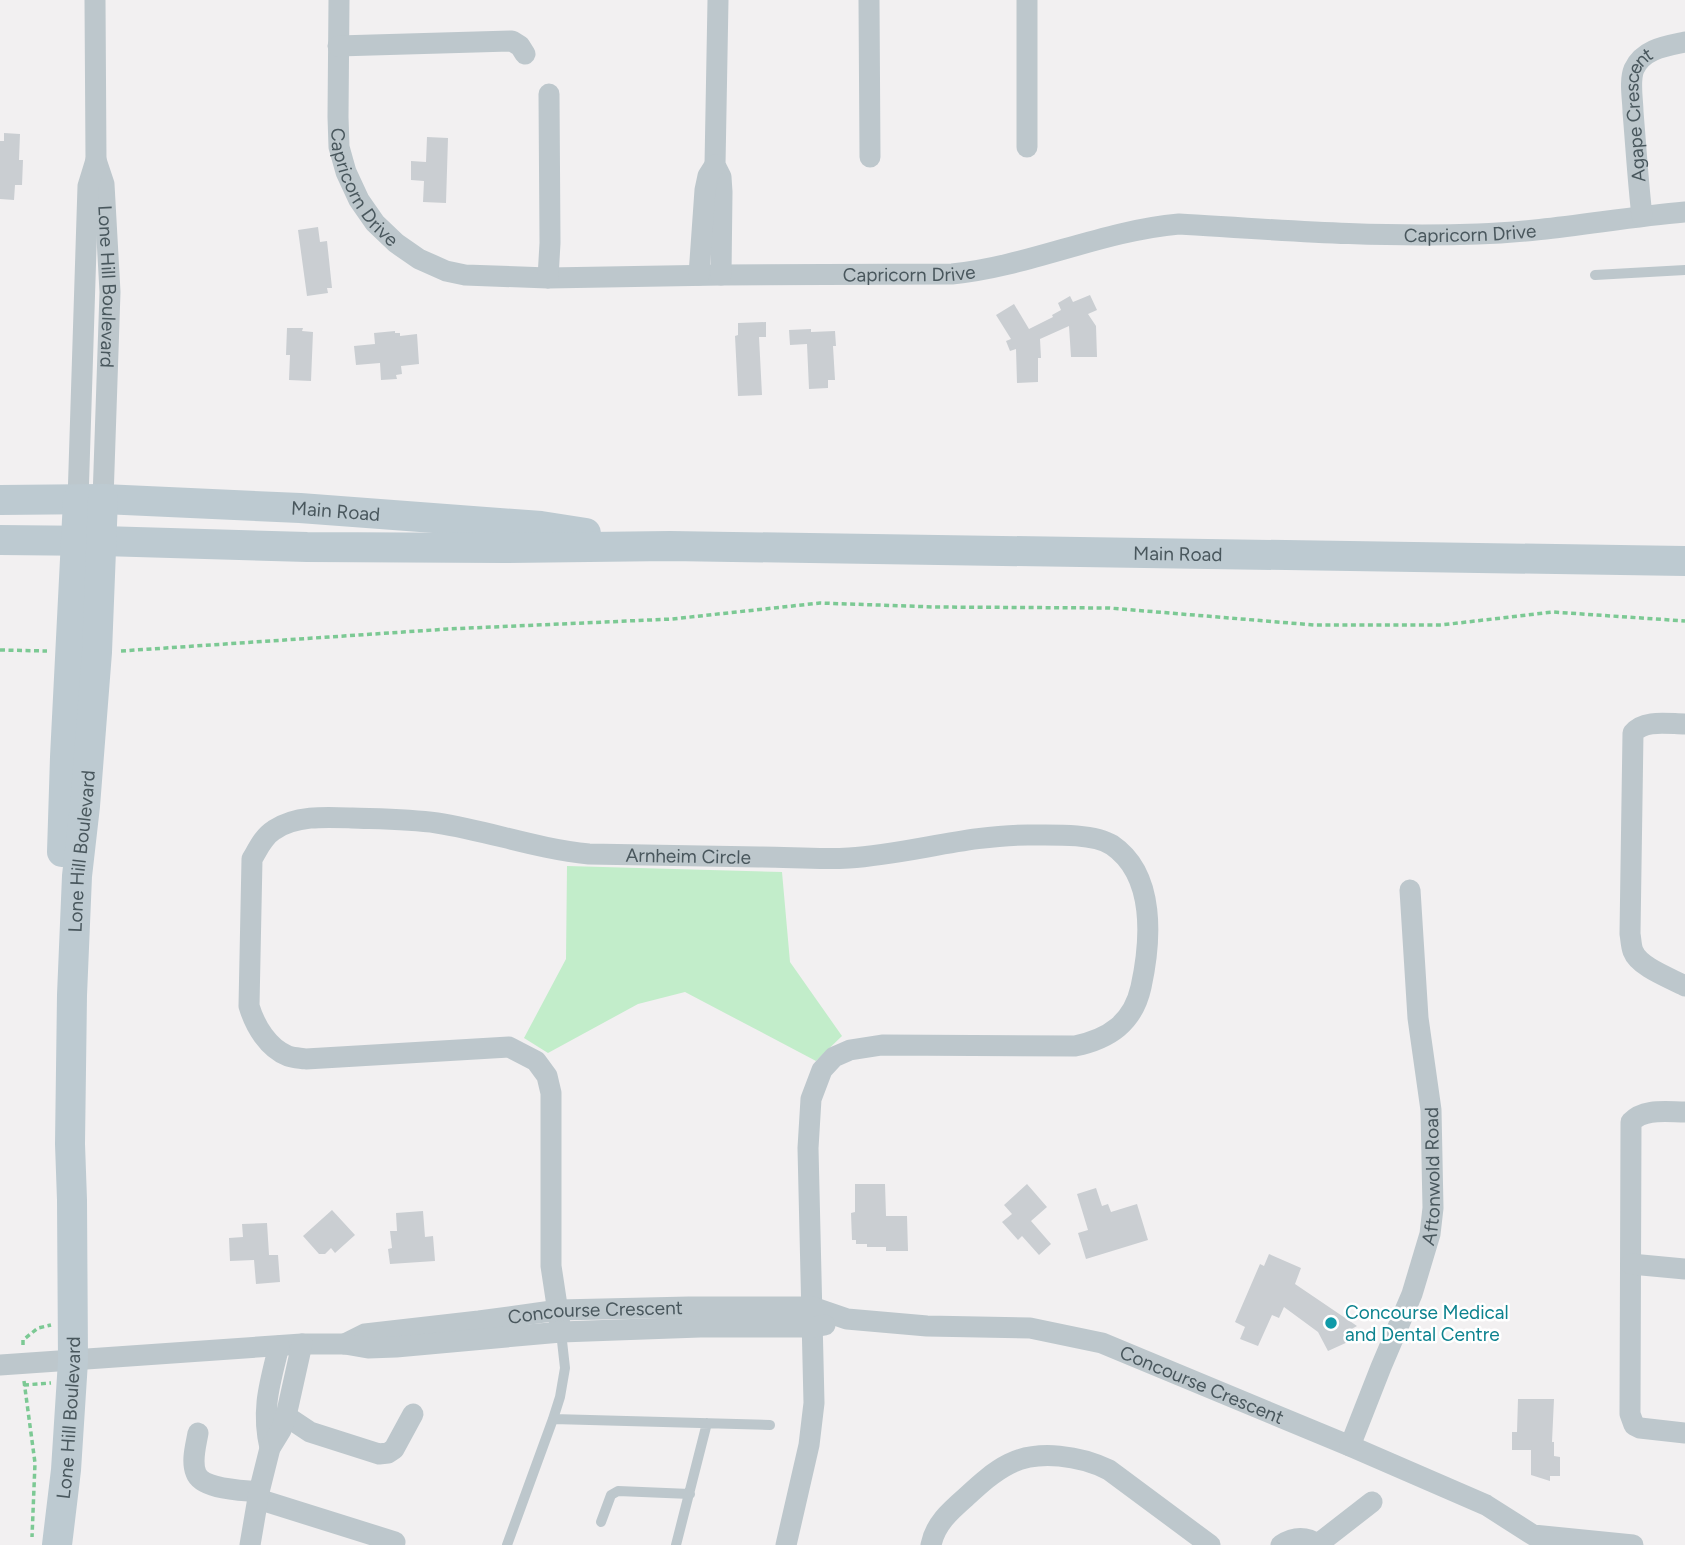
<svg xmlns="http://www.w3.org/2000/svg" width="1685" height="1545" font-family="Figtree,sans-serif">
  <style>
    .green { fill: #c2edca }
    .building { fill: #caced2 }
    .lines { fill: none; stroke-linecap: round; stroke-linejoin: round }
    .path { stroke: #7cc994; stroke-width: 3.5; stroke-dasharray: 5 3.5; stroke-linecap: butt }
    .lane { stroke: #bdc7cc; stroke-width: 10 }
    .street { stroke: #bdc7cc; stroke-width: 21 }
    .secondary { stroke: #bdcad1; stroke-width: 30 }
    .culture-dot { fill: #0f9aa8; stroke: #fff; stroke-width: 2.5 }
    .labels { text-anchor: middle; stroke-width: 5; stroke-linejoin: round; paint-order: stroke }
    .street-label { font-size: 19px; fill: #49575d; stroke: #fff }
    .culture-label { font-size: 19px; fill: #0d838f; stroke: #fff; text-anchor: start }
  </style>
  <rect width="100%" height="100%" fill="#f2f0f1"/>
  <path class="green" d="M567,866L782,872L790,962L842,1036L816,1061L685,992L638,1004L548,1053L524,1038L566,959Z"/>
  <path class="building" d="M4,133L20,134L19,160H23L22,185H15L14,200L0,199V141H4Z
    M427,137L448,138L446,203L423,202L424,181L411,180V161L426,162Z
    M318,227L320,242L327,241L332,288H327L328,293L307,296L298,230Z
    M1090,295L1097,310L1088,314L1096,326L1097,357H1071L1069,326L1040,339L1041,358H1038V382L1017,383L1016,349L1010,351L1006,341L1011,339L996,315L1014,304L1029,329L1053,317L1052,315L1061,310L1058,303L1070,296L1073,302Z
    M766,322V337H759L762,395L738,396L735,336L738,335V323Z
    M287,328H303L302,331L313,332L311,381L289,380L290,355H286Z
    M811,329V332L835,331L836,346H833L835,380H828V388L809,389L807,344L790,345L789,330Z
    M395,331V333H400V336L417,334L419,364L401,366L402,374L396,375L397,379L381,380L380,363L356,365L354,346L375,344L374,333Z
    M855,1184H885L886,1216H907L908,1251H886V1247H867V1244H856V1240H852L851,1213L855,1212Z
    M1027,1184L1047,1207L1031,1221L1051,1244L1039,1255L1022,1236L1018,1240L1002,1222L1012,1214L1004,1205Z
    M1096,1188L1102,1206L1108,1204L1111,1212L1137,1204L1148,1240L1086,1259L1078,1233L1088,1230L1077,1194Z
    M332,1210L355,1235L335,1253L331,1248L325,1254H319L303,1236Z
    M423,1211L425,1237L433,1236L435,1261L390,1264L388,1249L392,1248L390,1231H397L396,1213Z
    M267,1223L269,1255H278L280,1282L256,1284L254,1260L230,1261L229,1238L243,1237L242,1224Z
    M1269,1254L1301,1268L1295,1284L1357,1326L1346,1332L1350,1341L1328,1351L1318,1332L1284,1307L1279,1318L1272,1315L1258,1346L1240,1339L1245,1327L1235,1322L1260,1264L1264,1266Z
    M1518,1399H1554L1552,1442H1554V1456L1560,1457V1476H1550V1481L1531,1475V1450H1512V1432H1517Z"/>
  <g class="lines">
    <path class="path" d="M0,650L47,651
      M121,651L448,629L672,619L820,603L935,607L1109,608L1314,625H1441L1553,612L1685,621
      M23,1345V1340L38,1328L51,1325
      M24,1381L35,1463L32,1537
      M24,1385L51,1383"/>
    <path class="lane" d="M1595,275L1685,270
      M553,1419L770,1425
      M601,1522L611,1495L618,1491L690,1494
      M507,1545L553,1419L560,1397L565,1368L561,1332
      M676,1545L707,1423"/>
    <g class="street">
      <path id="s1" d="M339,0L338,117L339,147L346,172L359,200L375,223L396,243L419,259L446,271L465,275L548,278L721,275L952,274C1030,266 1101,231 1179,224C1278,230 1378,238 1478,234C1547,232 1616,218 1685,212"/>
      <path d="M718,0L715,165L721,177L722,192L721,275"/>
      <path d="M869,0L870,157"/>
      <path d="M338,46L512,41L520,46L525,54"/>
      <path d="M1027,147V0"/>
      <path id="s2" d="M96,160L104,184L110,292L103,499"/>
      <path id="s3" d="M1642,216C1638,182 1636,147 1633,112C1633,100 1629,81 1634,69C1643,49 1666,46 1685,42"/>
      <path d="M699,275L705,190L708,176L715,165"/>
      <path d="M548,278L550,243L549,94"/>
      <path d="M78,500L88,186L96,160L95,0"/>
      <path d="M1685,724C1669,724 1644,719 1633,733L1630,934C1631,939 1631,946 1633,951C1639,967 1670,978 1685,986"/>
      <path d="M1685,1112C1667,1112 1644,1108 1631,1122L1630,1414L1634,1425L1640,1428L1685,1433"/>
      <path d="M1631,1264L1685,1269"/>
      <path id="s4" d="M561,1332L551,1266V1093L547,1076L536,1061L509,1047L306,1059C300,1058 294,1058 288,1056C268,1048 255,1026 249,1006L252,859C258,849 263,837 274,830C296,815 327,817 352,818C380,819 409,819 437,823C489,831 537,849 589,854C646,855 702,856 759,857C789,857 820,860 849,858C909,854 968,835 1028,835C1050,835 1093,833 1112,845C1156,875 1151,941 1141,987C1133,1023 1109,1039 1075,1046L882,1045L850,1050L834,1057L822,1070L811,1099L808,1148L814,1403L809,1445L786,1545"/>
      <path id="s5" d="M345,1344L365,1334L479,1321L559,1310L689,1307H812L847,1319L927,1326L1030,1328L1102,1343L1350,1446L1486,1505L1533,1535L1633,1545"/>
      <path d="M0,1365L302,1344H345L368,1348L396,1347L561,1332L700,1327H813L825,1325"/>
      <path d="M286,1416L310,1432L379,1454L388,1453L394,1449L413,1414"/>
      <path d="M198,1433C196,1445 191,1461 196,1473C202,1490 244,1490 259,1492"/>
      <path id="s6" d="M1350,1446L1381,1367L1412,1294L1430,1234L1433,1208L1431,1110L1418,1018L1410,890"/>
      <path d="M270,1448C261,1409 270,1383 279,1346"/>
      <path d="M258,1499L395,1542"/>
      <path d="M1318,1544L1372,1502"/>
      <path d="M250,1545L259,1492L270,1448L281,1430L286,1416L302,1344"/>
      <path d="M931,1545C935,1524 950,1511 966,1497C979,1485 993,1472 1009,1464C1038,1449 1081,1456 1109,1470L1210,1545"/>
      <path d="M1281,1545C1295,1536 1306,1536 1319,1545"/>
    </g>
    <g class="secondary">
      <path id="s7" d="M0,500L103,499L300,508L541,526L586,533"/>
      <path id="s8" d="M0,540L102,541L307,547L504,548L670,546L1685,561"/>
      <path d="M62,852L65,757L78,500"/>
      <path id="s9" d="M57,1545L66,1470L73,1361L72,1200L70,1144L72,995L77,876L85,806L97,652L103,499"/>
    </g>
  </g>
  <circle class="culture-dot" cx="1331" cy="1323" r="7"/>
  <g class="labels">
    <g class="street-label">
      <text dy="7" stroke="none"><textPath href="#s3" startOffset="103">Agape Crescent</textPath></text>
      <text dy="7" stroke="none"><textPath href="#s1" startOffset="194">Capricorn Drive</textPath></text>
      <text dy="7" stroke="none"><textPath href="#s1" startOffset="1349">Capricorn Drive</textPath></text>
      <text dy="7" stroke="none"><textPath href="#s1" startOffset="782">Capricorn Drive</textPath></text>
      <text dy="7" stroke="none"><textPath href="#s2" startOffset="128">Lone Hill Boulevard</textPath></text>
      <text dy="7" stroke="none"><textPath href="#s7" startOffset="336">Main Road</textPath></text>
      <text dy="7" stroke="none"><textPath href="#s8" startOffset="1178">Main Road</textPath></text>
      <text dy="7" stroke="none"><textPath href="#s9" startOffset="695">Lone Hill Boulevard</textPath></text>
      <text dy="7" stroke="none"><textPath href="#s4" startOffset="1197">Arnheim Circle</textPath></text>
      <text dy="7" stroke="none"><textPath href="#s6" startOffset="285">Aftonwold Road</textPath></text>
      <text dy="7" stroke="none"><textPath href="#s5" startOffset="254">Concourse Crescent</textPath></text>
      <text dy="7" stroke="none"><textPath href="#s5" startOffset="873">Concourse Crescent</textPath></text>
      <text dy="7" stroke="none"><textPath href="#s9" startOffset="128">Lone Hill Boulevard</textPath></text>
    </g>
    <g class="culture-label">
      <text x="1345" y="1319">Concourse Medical<tspan x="1345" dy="22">and Dental Centre</tspan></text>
    </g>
  </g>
</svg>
